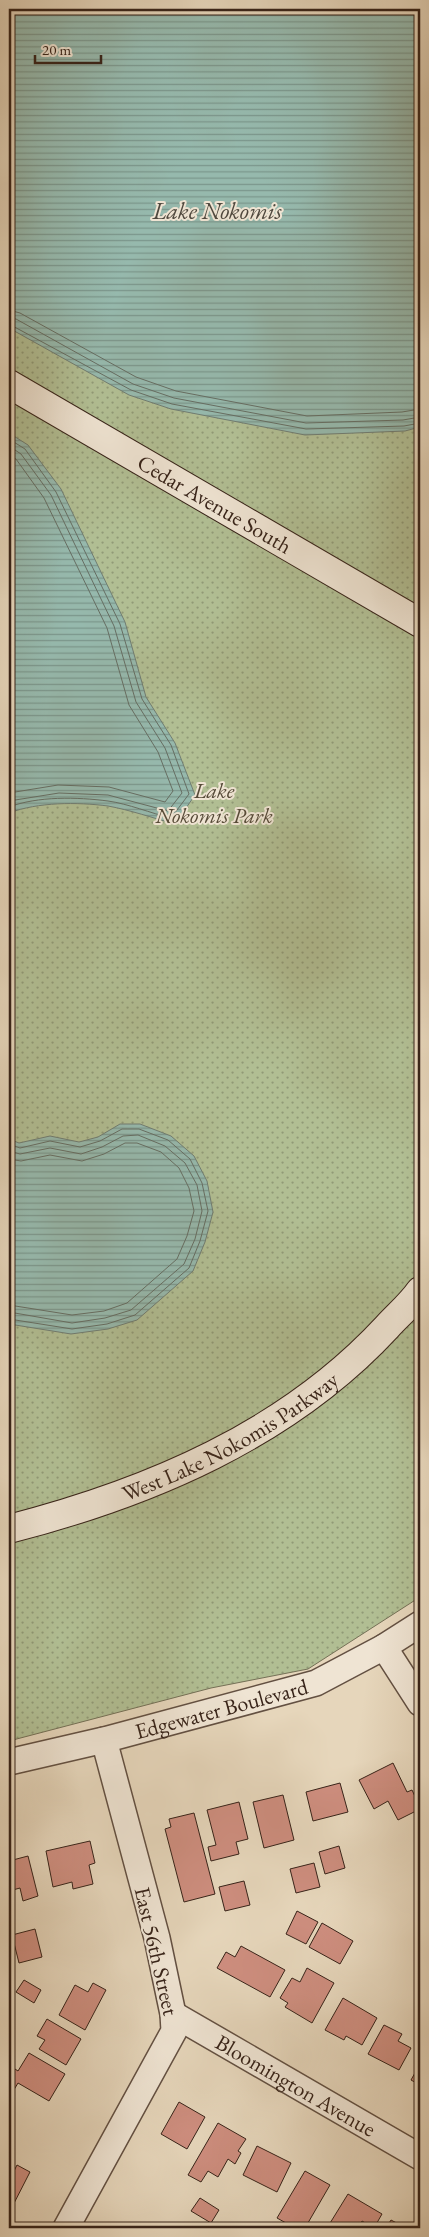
<svg xmlns="http://www.w3.org/2000/svg" width="429" height="2237" font-family="'EB Garamond',serif">
  <style>
    .park { fill: url(#park-dots); stroke: #747056 }
    .water { fill: url(#water-rules); stroke: #707d72 }
    .lines { fill: none; stroke-linecap: round; stroke-linejoin: round }
    .shore { stroke: #666e63; stroke-width: 1 }
    .building { fill: #ce8e7f; stroke: #372319 }
    .street-casing { stroke: #635042; stroke-width: 28 }
    .secondary-casing { stroke: #372319; stroke-width: 30 }
    .street { stroke: #efe4d3; stroke-width: 25 }
    .secondary { stroke: #efe4d3; stroke-width: 28 }
    .labels { text-anchor: middle; stroke-width: 4; stroke-linejoin: round; paint-order: stroke }
    .street-label { font-size: 22px; fill: #372319; stroke: #efe4d3 }
    .park-label { font-size: 22px; font-style: italic; fill: #564a38; stroke: #efe4d3 }
    .water-label { font-size: 24px; font-style: italic; fill: #4f483e; stroke: #efe4d3 }
  </style>
  <defs>
    <pattern id="park-dots" width="8" height="8" patternUnits="userSpaceOnUse" patternTransform="scale(1.25)"><rect width="8" height="8" fill="#b1be93"/><path d="M2 2h.1M6 6h.1" fill="none" stroke="#919a77" stroke-width="1.8" stroke-linecap="round"/></pattern>
    <pattern id="water-rules" width="6" height="5" patternUnits="userSpaceOnUse" patternTransform="scale(1.25)"><rect width="6" height="5" fill="#96b9ad"/><path d="M0 2.5h6" fill="none" stroke="#7b968c"/></pattern>
  </defs>
  <rect width="100%" height="100%" fill="#e6d6bb"/>
  <filter id="stains"><feTurbulence type="fractalNoise" baseFrequency=".004" numOctaves="4"/><feColorMatrix values="0 0 0 0 .2 0 0 0 0 .09 0 0 0 0 .02 0 0 0 .5 -.17"/></filter>
  <radialGradient id="worn" r=".72"><stop offset=".6" stop-color="#630" stop-opacity="0"/><stop offset="1" stop-color="#630" stop-opacity=".3"/></radialGradient>
  <path class="park" d="M9,9H420V1597L308,1669L211,1688L9,1741Z"/>
  <path class="water" d="M9,9H420V427L405,431L305,435L171,409L129,395L9,328Z
    M9,433L28,445L61,489L125,622L146,697L175,743L195,795L175,824C153,818 130,810 108,806C77,802 38,802 9,813Z
    M120,1124H140L171,1136L194,1156L207,1181L213,1212L205,1242L193,1271L137,1320L108,1329L71,1334L9,1324V1139L19,1143L50,1136L79,1142L98,1137Z"/>
  <g class="lines">
    <path class="shore" d="M9,310L20,313L136,377L176,391L307,416L402,412L420,409
      M9,318L16,319L133,384L174,398L306,423L403,420L420,417
      M9,324L131,390L172,404L306,429L404,426L420,423
      M9,439L25,449L56,492L120,624L142,699L171,745L189,794L171,818C150,813 129,804 108,801C77,797 38,796 9,807
      M9,446L21,454L51,495L114,626L136,702L165,748L182,793L168,811L108,795L59,793L9,801
      M9,455L16,459L44,498L107,628L129,705L158,752L173,791L165,802L109,787L58,785L9,793
      M9,1144L20,1148L50,1141L80,1147L100,1141L122,1129H139L168,1140L190,1159L202,1183L208,1211L200,1241L189,1268L135,1315L107,1324L72,1329L9,1319
      M9,1151L20,1154L50,1148L81,1154L102,1147L123,1136L138,1135L165,1146L185,1163L197,1185L202,1211L195,1239L184,1264L131,1310L105,1318L72,1323L9,1312
      M9,1159L21,1161L50,1155L82,1161L104,1154L125,1143H137L161,1152L179,1168L189,1188L194,1211L187,1236L177,1259L127,1303L104,1311L72,1315L9,1305"/>
  </g>
  <path class="building" d="M393,1763L407,1792L412,1790L420,1807V1809L398,1820L388,1801L374,1809L359,1780Z
    M340,1783L348,1812L313,1821L306,1792Z
    M283,1795L294,1840L264,1848L253,1802Z
    M239,1802L248,1839L236,1842L239,1854L211,1861L208,1847L216,1845L207,1810Z
    M194,1813L215,1894L184,1902L165,1829L171,1827L169,1819Z
    M90,1841L95,1863L89,1865L93,1884L73,1889L72,1882L53,1887L46,1851Z
    M339,1846L345,1868L325,1874L319,1852Z
    M28,1856L38,1896L23,1901L20,1888L9,1891V1861Z
    M314,1863L320,1887L296,1893L290,1869Z
    M244,1881L250,1905L225,1911L219,1887Z
    M297,1911L318,1922L306,1944L286,1934Z
    M322,1923L353,1941L340,1964L309,1947Z
    M35,1929L42,1957L19,1963L12,1935Z
    M241,1946L285,1970L270,1997L217,1968L226,1952L235,1957Z
    M307,1968L334,1983L312,2023L285,2007L288,2003L280,1998L292,1978L300,1982Z
    M24,1980L41,1990L34,2003L16,1992Z
    M93,1983L106,1990L85,2030L59,2015L75,1985L88,1992Z
    M343,1998L377,2018L362,2045L346,2036L344,2040L325,2030Z
    M47,2019L81,2039L66,2065L39,2049L45,2040L37,2036Z
    M384,2025L402,2034L398,2041L411,2048L399,2070L368,2054Z
    M29,2053L65,2074L49,2101L18,2083L9,2098V2065L18,2071Z
    M420,2064V2085L411,2080Z
    M179,2102L205,2117L187,2149L161,2134Z
    M218,2123L246,2139L238,2151L241,2153L235,2164L228,2159L218,2177L208,2171L201,2182L188,2175Z
    M257,2146L291,2163L277,2192L243,2175Z
    M17,2165L30,2172L9,2213V2181Z
    M305,2171L330,2185L305,2228H295L277,2218Z
    M348,2194L382,2214L374,2228L362,2221L358,2228H327Z
    M200,2198L219,2210L211,2223L191,2211Z
    M391,2220L406,2228H386Z"/>
  <g class="lines">
    <defs>
      <g id="street">
        <path d="M384,1647L420,1703"/>
        <path id="s1" d="M9,1762L104,1740L316,1683L384,1647L420,1624"/>
        <path id="s2" d="M173,2014L420,2157"/>
        <path d="M66,2228L174,2031L173,2014L157,1938L104,1740"/>
      </g>
      <g id="secondary">
        <path id="s3" d="M9,384L420,623"/>
        <path id="s4" d="M9,1529C149,1493 287,1435 387,1327C398,1315 411,1304 420,1291"/>
      </g>
    </defs>
    <use href="#street" class="street-casing"/>
    <use href="#secondary" class="secondary-casing"/>
    <use href="#street" class="street"/>
    <use href="#secondary" class="secondary"/>
  </g>
  <g class="labels">
    <g class="street-label">
      <text dy="8" stroke="none"><textPath href="#s3" startOffset="238">Cedar Avenue South</textPath></text>
      <text dy="8" stroke="none"><textPath href="#s4" startOffset="241">West Lake Nokomis Parkway</textPath></text>
      <text dy="8" stroke="none"><textPath href="#s1" startOffset="219">Edgewater Boulevard</textPath></text>
      <text transform="translate(157 1951) rotate(77)" y="8">East 56th Street</text>
      <text dy="8" stroke="none"><textPath href="#s2" startOffset="142">Bloomington Avenue</textPath></text>
    </g>
    <g class="park-label">
      <text x="214" y="798">Lake<tspan x="214" dy="25">Nokomis Park</tspan></text>
    </g>
    <g class="water-label">
      <text x="217" y="219">Lake Nokomis</text>
    </g>
  </g>
  <rect width="429" height="2237" fill="none" stroke="#e6d6bb" stroke-width="30"/>
  <rect x="10" y="10" width="409" height="2217" fill="none" stroke="#372319" stroke-width="2.5"/>
  <rect x="15" y="15" width="399" height="2207" fill="none" stroke="#372319"/>
  <path d="M35 55v8h66v-8" fill="none" stroke="#372319" stroke-width="2.5"/>
  <text x="42" y="55" font-size="15" fill="#372319" stroke="#efe4d3" stroke-width="4" paint-order="stroke">20 m</text>
  <rect width="100%" height="100%" filter="url(#stains)"/>
  <rect width="100%" height="100%" fill="url(#worn)"/>
</svg>
